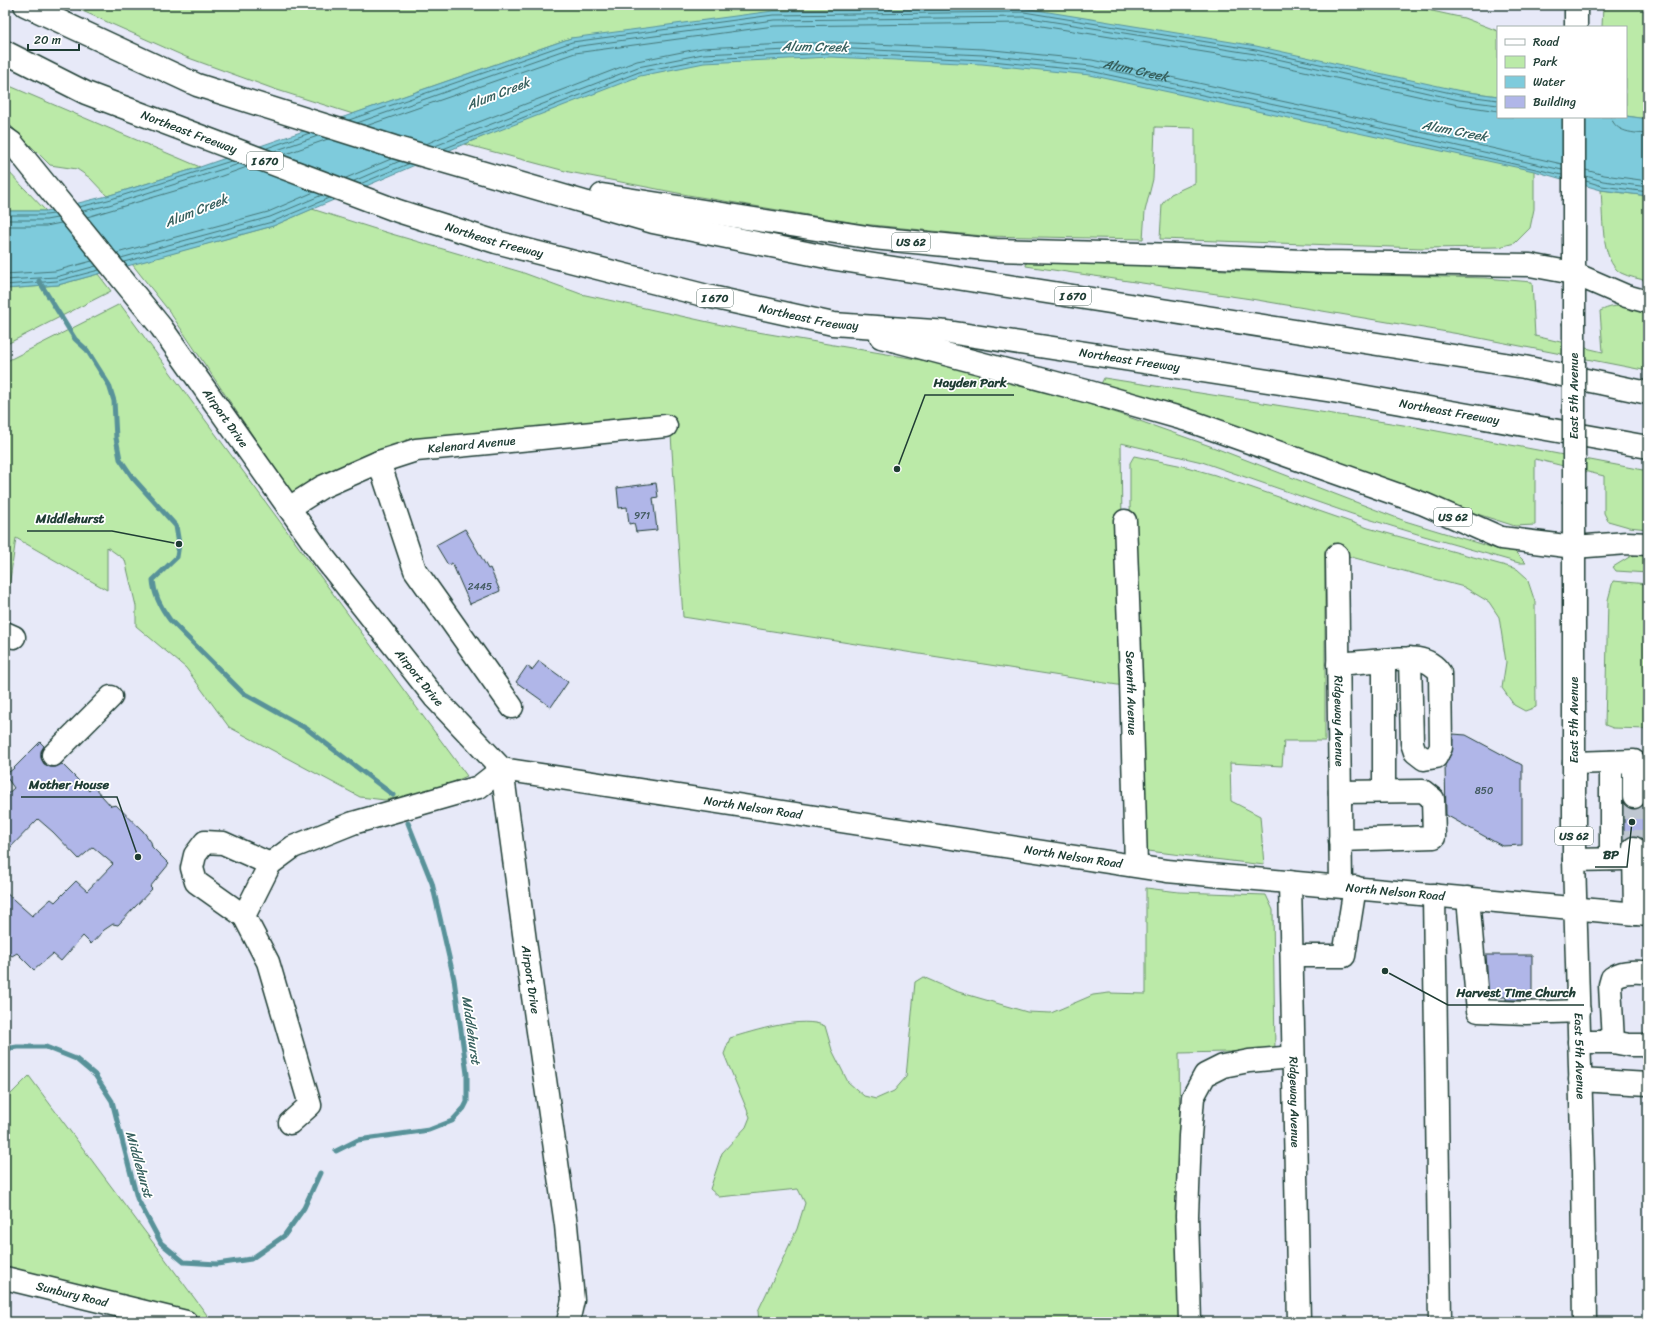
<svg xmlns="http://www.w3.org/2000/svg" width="1653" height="1327" font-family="Sriracha,sans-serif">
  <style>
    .green { fill: #bbeaa8; stroke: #6d946e }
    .water { fill: #7ecbdc; stroke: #589299 }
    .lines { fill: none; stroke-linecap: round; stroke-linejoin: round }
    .shore { stroke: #457677; stroke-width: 1 }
    .stream { stroke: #589299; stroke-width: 5 }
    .building { fill: #b0b6e8; stroke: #1f3d34 }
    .minor-tunnel { stroke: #bfc7d1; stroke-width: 22; stroke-dasharray: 22 11; stroke-linecap: butt }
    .minor-casing { stroke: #1f3d34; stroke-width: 25 }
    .major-casing { stroke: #1f3d34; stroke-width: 25 }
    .highway-casing { stroke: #1f3d34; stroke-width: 25 }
    .minor { stroke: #fff; stroke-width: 22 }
    .major { stroke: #fff; stroke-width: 22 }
    .highway { stroke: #fff; stroke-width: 22 }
    .major-bridge-casing { stroke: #1f3d34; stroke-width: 25; stroke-linecap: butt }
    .major-bridge { stroke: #fff; stroke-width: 22 }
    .labels { text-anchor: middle; stroke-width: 3.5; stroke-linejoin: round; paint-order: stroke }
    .number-label { font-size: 10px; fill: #435b61 }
    .shield { fill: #fff; stroke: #627771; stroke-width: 1 }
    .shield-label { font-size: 11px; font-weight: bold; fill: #1f3d34 }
    .street-label { font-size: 12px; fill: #1f3d34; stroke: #fff }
    .water-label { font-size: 13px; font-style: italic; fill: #37605e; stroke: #fff }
    .leader { fill: none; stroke: #1f3d34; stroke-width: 1.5 }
    .callout-dot { fill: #1f3d34; stroke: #fff; stroke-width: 1.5 }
    .callout-label { font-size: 13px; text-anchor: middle; font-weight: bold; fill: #1f3d34; stroke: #fff; stroke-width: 3.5; stroke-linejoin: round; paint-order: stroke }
  </style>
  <rect width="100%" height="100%" fill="#e7e9f8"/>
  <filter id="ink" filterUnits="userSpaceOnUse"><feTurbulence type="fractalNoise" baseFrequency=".025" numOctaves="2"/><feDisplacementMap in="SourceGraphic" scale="8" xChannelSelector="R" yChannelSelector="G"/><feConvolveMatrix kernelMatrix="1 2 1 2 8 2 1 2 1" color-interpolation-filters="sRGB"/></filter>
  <g filter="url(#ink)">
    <path class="green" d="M69,5H1405L1464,18L1498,31V96L1461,91L571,38L353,114L274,89L186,57Z
      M1603,5H1648V119L1626,116V27H1602Z
      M642,47L1031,48L1534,145V209L1530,228L1515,243L1499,247L1422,248L1160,239L1162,204L1171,194L1195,183V128L1155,127L1153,179L1145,211L1143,239L983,236L862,224L688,195L569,172L464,144L489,134Z
      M5,84L200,167L107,196L90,178L77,169L50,165L5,120Z
      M5,168L46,211H5Z
      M1601,190L1648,196V281C1640,279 1629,277 1621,273C1600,261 1603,211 1601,190Z
      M312,209L385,232L521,272L581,294L740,329L945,364L1000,376L1120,414L1210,446L1405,521L1497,549L1500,544L1513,550L1526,563H1519L1424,536L1352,514L1202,462L1121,443L1124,686L683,617L671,435L411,458L344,480L302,509L169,311L132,264L273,226Z
      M1027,259L1260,272L1486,278L1532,282L1535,336L1603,352L1600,311C1619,302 1629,307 1648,313V371L1459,334L1251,299L1026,266Z
      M98,274L111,291L5,345V289L58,285Z
      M120,304L467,776L433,791L385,800L360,797L229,727L186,668L136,626V606L125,560L107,547V590L16,538L5,615V362Z
      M1104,378L1416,427L1648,471V529L1629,527L1608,521L1604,513V476L1535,459V525L1515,526L1424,497L1100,386Z
      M1134,456L1183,466L1215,475L1368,528L1517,569L1527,578L1535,602L1536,707L1525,711L1514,705L1502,688L1506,662L1499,617L1489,602L1464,587L1325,550V741H1284L1282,766L1230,763L1231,801L1260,816L1264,865L1140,850L1130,504V463Z
      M1645,553V559H1648V573L1616,571L1613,567L1631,556Z
      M1613,581L1648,584V729L1613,728L1605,725L1608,600Z
      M1146,888L1179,892L1266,895L1273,910L1275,1051L1179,1053L1182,1322H759L758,1311L797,1229L805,1203L798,1189L719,1197L710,1189L722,1153L746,1127L750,1117L724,1054L730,1038C754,1031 803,1015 825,1026L832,1050L848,1082L864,1096L876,1099L894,1091L906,1077L915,982L923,977L955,991L1027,1012L1051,1013L1093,995L1109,993L1146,994Z
      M29,1076L210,1319L5,1269V1100Z"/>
    <path class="water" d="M1024,8L1256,46L1461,91L1498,96V117H1626V116L1648,119V196L1601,190L1534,171L1090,75L982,64L831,57L704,63L640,76L464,144L273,226L58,285L5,289V211H46L107,196L200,167L571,38L773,11Z"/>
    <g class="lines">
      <g class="shore">
        <path d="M1611,117C1615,133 1634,133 1648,134"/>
        <path d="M349,120L572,42L773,15L1024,12L1256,50L1460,95L1498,100"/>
        <path d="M357,123L573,47L774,20L1024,17L1255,54L1459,100L1498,105"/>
        <path d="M366,126L575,53L774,26L1023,23L1254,60L1458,105L1498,111"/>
        <path id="s1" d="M426,144L458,130L637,61L702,48L831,42L983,49L1092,60L1341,114L1562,164"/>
        <path d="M435,146L638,67L703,54L831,48L983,55L1091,66L1340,119L1562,170"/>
        <path d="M267,148L310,133"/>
        <path d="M443,149L639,72L704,59L831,53L982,60L1090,71L1338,124L1562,175"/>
        <path d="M274,151L318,136"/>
        <path d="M283,155L328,139"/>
        <path d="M1586,170L1604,175L1648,181"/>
        <path d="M1586,176L1603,181L1648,187"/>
        <path d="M346,178L391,159"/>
        <path d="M354,181L400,161"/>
        <path d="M1586,181L1602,186L1648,192"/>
        <path d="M360,184L408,164"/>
        <path d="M79,207L108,200L231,161"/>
        <path d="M83,211L109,205L239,164"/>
        <path d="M5,215H46L54,214"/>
        <path d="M87,217L205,182L247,167"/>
        <path d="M5,220H46L57,218"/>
        <path d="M5,226H46L61,223"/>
        <path d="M117,253L268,212L314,192"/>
        <path d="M121,258L270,217L322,195"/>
        <path d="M124,262L272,222L329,198"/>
        <path d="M5,274L55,271L92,261"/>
        <path d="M5,280L56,277L96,266"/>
        <path d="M5,285L57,281L99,270"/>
      </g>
      <path class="stream" d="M39,281L75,339L87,350L109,385L114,401L116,438L120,459L133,478L176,526L179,544L177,557L153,580C154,595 161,608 170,620L243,693L307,729L393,795
        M5,1049L17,1047H46L76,1059L95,1075L112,1101L137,1198L161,1243L184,1262L217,1264L251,1259L284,1236L304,1208L320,1173
        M336,1151L358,1140L429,1130L452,1121L464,1108L467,1102V1074L454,979L432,883L408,823"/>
    </g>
    <path class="building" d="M656,483L658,497L653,498L657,530L636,532L634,523L629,524L627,507L619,508L617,488Z
      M465,529L488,569L490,568L500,591L470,604L452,563L448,565L436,545Z
      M539,661L568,682L551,707L516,682L527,666L532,670Z
      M1453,734L1466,735L1522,765V845L1502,846L1446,815L1445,765L1452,752Z
      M40,742L44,746L41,751V758L44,764L50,767H56L62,764L89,791L93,786L111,806L116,805L143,831L151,842L152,847L169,864L150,887L152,889L118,925L113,924L104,930L91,944L83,936L61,961L53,954L34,970L17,953L12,956L5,950V892L32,916L51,899L55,902L76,881L87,891L113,864L93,847L79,859L53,832L38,819L5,853V796L14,788L5,775L13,769Z
      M1646,797H1648V848H1646L1644,841L1640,837L1633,836L1627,838L1624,841V804L1628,808L1634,809L1640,808L1645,804Z
      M1486,955H1532V1000H1506V997H1489Z"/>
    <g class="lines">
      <path class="minor-tunnel" d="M1634,797V848"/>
      <defs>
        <g id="minor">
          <path d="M379,462L415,570L512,707"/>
          <path id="s2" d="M289,508L322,487L379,462L416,450L666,426"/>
          <path id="s3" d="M1125,521L1131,680L1136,865"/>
          <path id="s4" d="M1337,555L1341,886"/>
          <path d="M5,633L14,637"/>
          <path d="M1384,660C1405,658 1427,654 1440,673L1441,747L1436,757L1424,759L1415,752L1412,743L1410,658"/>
          <path d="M1338,664L1384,660V791"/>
          <path d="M53,755L111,697"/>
          <path d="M1574,763L1634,761V797"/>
          <path d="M1340,792L1423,791L1433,799L1434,837L1340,840"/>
          <path d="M1634,848L1635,914"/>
          <path d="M1611,859V762"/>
          <path d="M1574,860L1625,859"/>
          <path id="s5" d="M1290,882L1299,1322"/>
          <path d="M1434,895L1440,1322"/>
          <path d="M1468,898L1478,1011L1526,1013L1579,1011"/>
          <path d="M244,916L196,882L192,868L195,855L205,842L223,843L270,864"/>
          <path d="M1292,956H1344L1355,887"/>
          <path d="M1579,1042H1613L1629,1045H1648"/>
          <path d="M1613,1042L1610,985L1612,978C1623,970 1635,972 1648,972"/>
          <path d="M1580,1080L1648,1084"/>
          <path d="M290,1123L310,1105L268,962L244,916L270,864L293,847L353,823L479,787L502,769"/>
          <path d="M1190,1322L1187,1216L1190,1136L1193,1097L1205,1075L1223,1066L1249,1061L1293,1057"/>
        </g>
        <g id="major">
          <path d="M1576,27V5"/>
          <path id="s6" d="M5,138L12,143L161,327L325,559L435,698L502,769L525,941L566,1225L573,1300L568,1322"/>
          <path d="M1574,323V117"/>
          <path id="s7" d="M1574,503V860L1583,1170L1585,1322"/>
          <path id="s8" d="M502,769L1167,871L1648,915"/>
          <path id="s9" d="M5,1278L186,1322"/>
        </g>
        <g id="highway">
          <path d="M25,5L197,85L394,147L653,222L836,259L1524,367L1648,393"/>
          <path id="s10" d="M5,52L86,93L398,211L496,242L707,296L833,324L948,332L1333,391L1648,447"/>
          <path d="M602,195L873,238L996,250L1178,255L1323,262L1530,265L1573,273L1626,296L1648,302"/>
          <path d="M881,337L1086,391L1187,420L1424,504L1501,538L1574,547L1627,543L1648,544"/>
        </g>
      </defs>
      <use href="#minor" class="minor-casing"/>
      <use href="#major" class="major-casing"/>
      <use href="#highway" class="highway-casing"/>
      <use href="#minor" class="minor"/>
      <use href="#major" class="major"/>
      <use href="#highway" class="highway"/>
      <defs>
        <path id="major-bridge" d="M1574,323V503"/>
      </defs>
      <use href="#major-bridge" class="major-bridge-casing"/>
      <use href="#major-bridge" class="major-bridge"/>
    </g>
  </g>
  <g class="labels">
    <g class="number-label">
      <text x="642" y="519">971</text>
      <text x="480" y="590">2445</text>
      <text x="1484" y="794">850</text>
    </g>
    <g class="shield">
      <rect x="247" y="152" width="36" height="18" rx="3"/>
      <rect x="892" y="233" width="38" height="18" rx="3"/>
      <rect x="1055" y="287" width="36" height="18" rx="3"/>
      <rect x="697" y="289" width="36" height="18" rx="3"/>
      <rect x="1434" y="508" width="38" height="18" rx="3"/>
      <rect x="1555" y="827" width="38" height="18" rx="3"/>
    </g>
    <g class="shield-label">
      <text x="265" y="165">I 670</text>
      <text x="911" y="246">US 62</text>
      <text x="1073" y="300">I 670</text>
      <text x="715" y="302">I 670</text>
      <text x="1453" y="521">US 62</text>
      <text x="1574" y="840">US 62</text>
    </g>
    <g class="street-label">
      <text dy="4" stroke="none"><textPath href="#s10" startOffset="201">Northeast Freeway</textPath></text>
      <text dy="4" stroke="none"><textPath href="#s10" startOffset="525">Northeast Freeway</textPath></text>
      <text dy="4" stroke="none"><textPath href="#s10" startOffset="849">Northeast Freeway</textPath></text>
      <text dy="4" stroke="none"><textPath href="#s10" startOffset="1173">Northeast Freeway</textPath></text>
      <text transform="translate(1574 396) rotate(-90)" y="4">East 5th Avenue</text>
      <text dy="4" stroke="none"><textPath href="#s10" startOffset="1497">Northeast Freeway</textPath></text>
      <text dy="4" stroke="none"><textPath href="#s6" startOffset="357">Airport Drive</textPath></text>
      <text dy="4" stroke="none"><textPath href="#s2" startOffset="196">Kelenard Avenue</textPath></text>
      <text dy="4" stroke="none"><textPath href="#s6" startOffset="681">Airport Drive</textPath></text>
      <text dy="4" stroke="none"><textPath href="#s3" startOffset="172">Seventh Avenue</textPath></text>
      <text transform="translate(1574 720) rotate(-90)" y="4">East 5th Avenue</text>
      <text dy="4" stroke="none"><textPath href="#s4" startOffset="166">Ridgeway Avenue</textPath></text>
      <text dy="4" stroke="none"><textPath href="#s8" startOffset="254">North Nelson Road</textPath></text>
      <text dy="4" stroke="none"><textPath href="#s8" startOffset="578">North Nelson Road</textPath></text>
      <text dy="4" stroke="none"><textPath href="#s8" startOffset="902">North Nelson Road</textPath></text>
      <text dy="4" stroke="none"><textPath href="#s6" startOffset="1017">Airport Drive</textPath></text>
      <text dy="4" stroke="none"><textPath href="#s7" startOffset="553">East 5th Avenue</textPath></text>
      <text dy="4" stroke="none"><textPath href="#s5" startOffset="220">Ridgeway Avenue</textPath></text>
      <text dy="4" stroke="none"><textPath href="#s9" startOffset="69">Sunbury Road</textPath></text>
    </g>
    <g class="water-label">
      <text transform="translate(815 46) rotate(1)" y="5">Alum Creek</text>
      <text dy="5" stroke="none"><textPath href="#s1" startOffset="729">Alum Creek</textPath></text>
      <text transform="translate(498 93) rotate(-21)" y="5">Alum Creek</text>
      <text transform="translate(1455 130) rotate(11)" y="5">Alum Creek</text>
      <text transform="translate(196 210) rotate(-22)" y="5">Alum Creek</text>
      <text transform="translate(472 1030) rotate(82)" y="5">Middlehurst</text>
      <text transform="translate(140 1164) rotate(74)" y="5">Middlehurst</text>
    </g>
  </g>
  <path class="leader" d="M897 469L925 395H1014M179 544L112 531H27M138 857L117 797H21M1632 822L1627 867H1595M1385 971L1448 1005H1584"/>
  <g class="callout-dot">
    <circle cx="897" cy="469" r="4"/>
    <circle cx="179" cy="544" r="4"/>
    <circle cx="138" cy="857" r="4"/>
    <circle cx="1632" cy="822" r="4"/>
    <circle cx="1385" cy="971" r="4"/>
  </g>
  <g class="callout-label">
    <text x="970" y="387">Hayden Park</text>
    <text x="70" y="523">Middlehurst</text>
    <text x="69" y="789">Mother House</text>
    <text x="1611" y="859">BP</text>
    <text x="1516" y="997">Harvest Time Church</text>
  </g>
  <rect width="1653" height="1327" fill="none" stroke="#fff" stroke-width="20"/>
  <rect x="10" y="10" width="1633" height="1307" fill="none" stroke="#1f3d34" stroke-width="1.5" filter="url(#ink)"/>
  <rect x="1497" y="26" width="130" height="92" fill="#ffffff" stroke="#a5b1ae"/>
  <rect x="1505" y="39" width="20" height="6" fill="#ffffff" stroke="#a5b1ae"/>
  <text x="1533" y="46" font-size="12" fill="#1f3d34">Road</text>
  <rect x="1505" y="56" width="20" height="12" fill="#bbeaa8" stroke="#a5b1ae"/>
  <text x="1533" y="66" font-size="12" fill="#1f3d34">Park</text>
  <rect x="1505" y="76" width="20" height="12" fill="#7ecbdc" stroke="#a5b1ae"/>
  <text x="1533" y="86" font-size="12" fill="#1f3d34">Water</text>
  <rect x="1505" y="96" width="20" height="12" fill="#b0b6e8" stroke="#a5b1ae"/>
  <text x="1533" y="106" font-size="12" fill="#1f3d34">Building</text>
  <path d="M28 44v6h51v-6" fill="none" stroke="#1f3d34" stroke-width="2"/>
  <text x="34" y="44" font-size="12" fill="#1f3d34" stroke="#ffffff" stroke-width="3" paint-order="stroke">20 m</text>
</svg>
